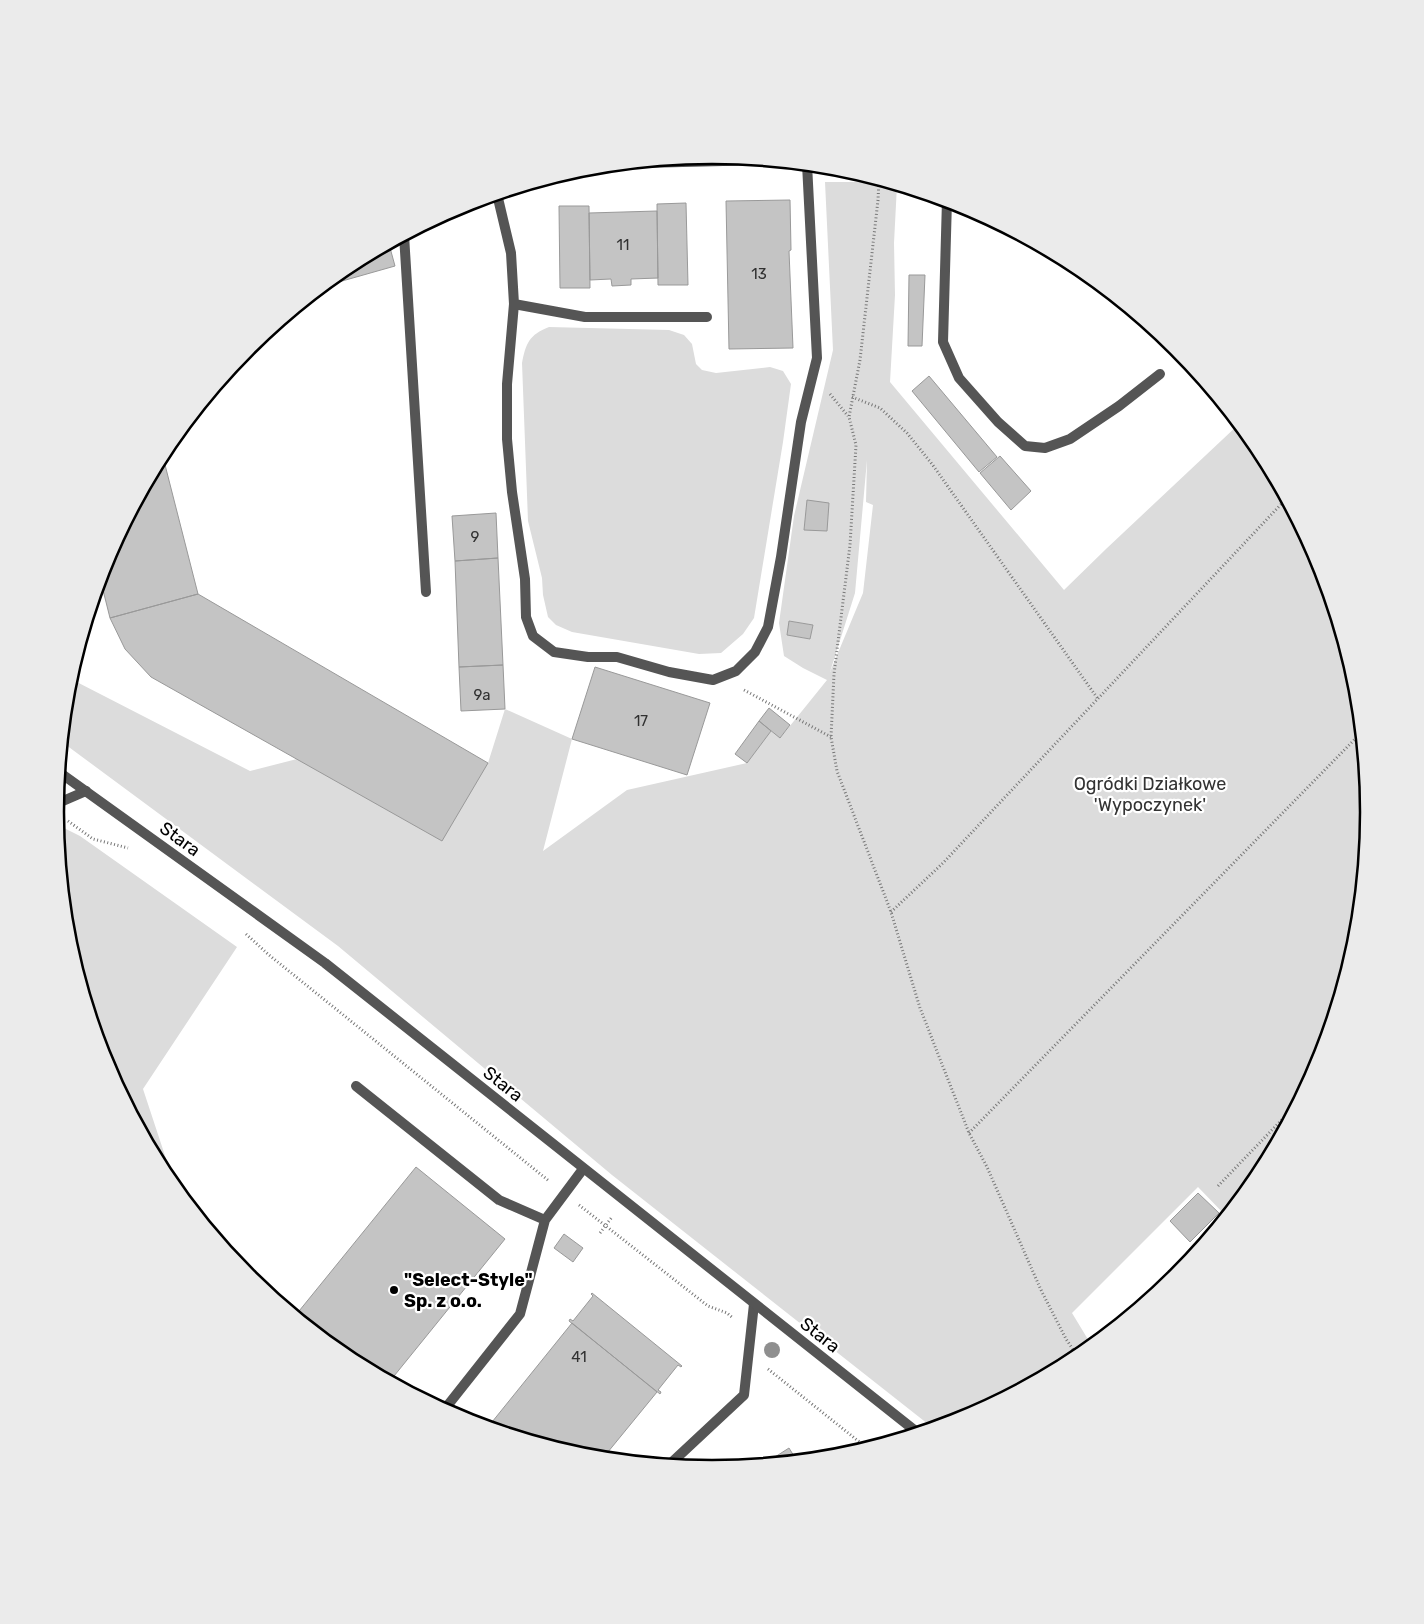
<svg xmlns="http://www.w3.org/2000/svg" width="1424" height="1624" font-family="Rubik,sans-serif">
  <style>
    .green { fill: #dcdcdc; fill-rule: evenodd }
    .building { fill: #c4c4c4; stroke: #999 }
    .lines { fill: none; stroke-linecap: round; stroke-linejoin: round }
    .path { stroke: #777; stroke-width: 3; stroke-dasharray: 1 2.5; stroke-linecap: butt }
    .service { stroke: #555; stroke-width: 10 }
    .minor { stroke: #555; stroke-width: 10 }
    .tree { fill: #8f8f8f }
    .poi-dot { fill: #000; stroke: #fff; stroke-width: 2 }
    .labels { text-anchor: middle; stroke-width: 4.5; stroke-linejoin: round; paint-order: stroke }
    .number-label { font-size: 15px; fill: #313131 }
    .park-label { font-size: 18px; fill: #333; stroke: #fff }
    .street-label { font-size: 18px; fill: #000; stroke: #fff }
    .poi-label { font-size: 18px; font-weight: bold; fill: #000; stroke: #fff; text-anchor: start }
    .rim { fill: none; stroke: #000; stroke-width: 2.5 }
  </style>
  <rect width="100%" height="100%" fill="#fff"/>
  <path class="green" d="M825,182H889L897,185L894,243L895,295L890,382L1064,590L1106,549L1239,424L1258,447L1319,561L1356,684L1369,812L1356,940L1319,1064L1258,1177L1226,1216L1198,1187L1072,1313L1092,1346L1077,1358L963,1419L933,1428L612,1175L338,946L62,742L69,678L250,771L297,759L488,763L505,709L572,739L543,851L627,790L747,763L771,731L781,737L827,680L803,668L784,656L779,623L794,516L833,350ZM867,460L866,502L873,505L863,593L830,672L855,593ZM790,621L813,625L810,639L787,635Z
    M549,327L669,330L684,335L692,344L696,364L702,370L716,373L770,367L783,371L791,384L783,442L754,618L743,634L721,653L699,654L572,632L556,625L548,617L543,595L542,578L528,521L522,363C526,343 529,335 549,327Z
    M56,824L80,836L237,947L143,1089L176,1189L166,1177L105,1063L68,940Z"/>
  <path class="building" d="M790,200L791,250L789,251L793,348L729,349L726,201Z
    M686,203L688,285H658L657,204Z
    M559,206H589L590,288H560Z
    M657,211L658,278L631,279V285L612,286L611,279L590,280L589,213Z
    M389,244L395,266L321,287L347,266Z
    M909,275H925L922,346H908Z
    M929,376L997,457L979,472L912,391Z
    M162,453L198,594L110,618L100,578L105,560Z
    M1000,456L1031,491L1011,510L980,473Z
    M807,500L829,503L827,531L804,530Z
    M496,513L498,558L455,561L452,516Z
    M498,558L503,665L459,667L455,561Z
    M198,594L488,763L442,841L151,677L125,649L110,618Z
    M789,621L813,625L810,639L787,635Z
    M503,665L505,709L461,711L459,667Z
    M595,667L710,703L687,775L572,739Z
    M769,708L790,725L780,738L759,721Z
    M759,721L771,731L747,763L735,754Z
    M416,1167L505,1239L390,1381L347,1358L295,1316Z
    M1198,1193L1219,1213L1190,1242L1170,1221Z
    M564,1234L583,1248L573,1262L554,1248Z
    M592,1293L682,1366L681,1367L678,1365L658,1390L661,1392L660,1394L569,1321L570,1319L573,1321L593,1296L591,1294Z
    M572,1323L657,1392L603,1458L584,1456L488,1427Z
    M789,1448L797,1461L764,1464Z"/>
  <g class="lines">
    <path class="path" d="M879,179L878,200L860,360L849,417L856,445L850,545L834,674L831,737L837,771L891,912L920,1008L969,1133L987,1167L1041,1290L1066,1339L1078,1357
      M830,394L848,416
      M852,397L880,408L907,433L932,464L1098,699
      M744,690L831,737
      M68,821L93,839L128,848
      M891,912L943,863L1286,499
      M246,934L269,955L549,1181
      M969,1133L1361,733
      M1218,1186L1298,1103
      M579,1205L708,1306L727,1313L733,1318
      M600,1233L612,1217
      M768,1369L867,1448"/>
    <path class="service" d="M497,194L511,253L514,304L507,384V439L512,492L525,579L526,617L533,636L554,652L588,657H617L669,672L713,680L736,671L755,652L768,627L781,557L801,422L817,358L807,164
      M947,200L943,342L959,378L998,422L1025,446L1045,448L1070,439L1119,406L1160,374
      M404,235L426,592
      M514,304L585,317H707
      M56,804L86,791
      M356,1086L499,1200L545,1220
      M444,1410L520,1314L545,1220L583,1169
      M669,1465L744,1395L754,1304"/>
    <path class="minor" d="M602,166L642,163L765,160
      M59,772L325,963L918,1433"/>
  </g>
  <circle class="tree" cx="772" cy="1350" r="8"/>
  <circle class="poi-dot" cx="394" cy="1290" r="5"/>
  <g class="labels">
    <g class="number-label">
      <text x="623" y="250">11</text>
      <text x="759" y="279">13</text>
      <text x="475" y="542">9</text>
      <text x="482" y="700">9a</text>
      <text x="641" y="726">17</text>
      <text x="579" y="1362">41</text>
    </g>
    <g class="park-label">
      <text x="1150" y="790">Ogródki Działkowe<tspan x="1150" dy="21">'Wypoczynek'</tspan></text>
    </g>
    <g class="street-label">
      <text transform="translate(180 839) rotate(36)" y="6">Stara</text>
      <text transform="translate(503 1084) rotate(38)" y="6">Stara</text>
      <text transform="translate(820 1335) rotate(38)" y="6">Stara</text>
    </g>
    <g class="poi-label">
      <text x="404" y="1286">"Select-Style"<tspan x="404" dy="21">Sp. z o.o.</tspan></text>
    </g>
  </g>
  <path d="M0 0H1424V1624H0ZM64 812a648 648 0 1 1 1296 0a648 648 0 1 1-1296 0Z" fill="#ebebeb" fill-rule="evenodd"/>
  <path class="rim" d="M64 812a648 648 0 1 1 1296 0a648 648 0 1 1-1296 0Z"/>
</svg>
